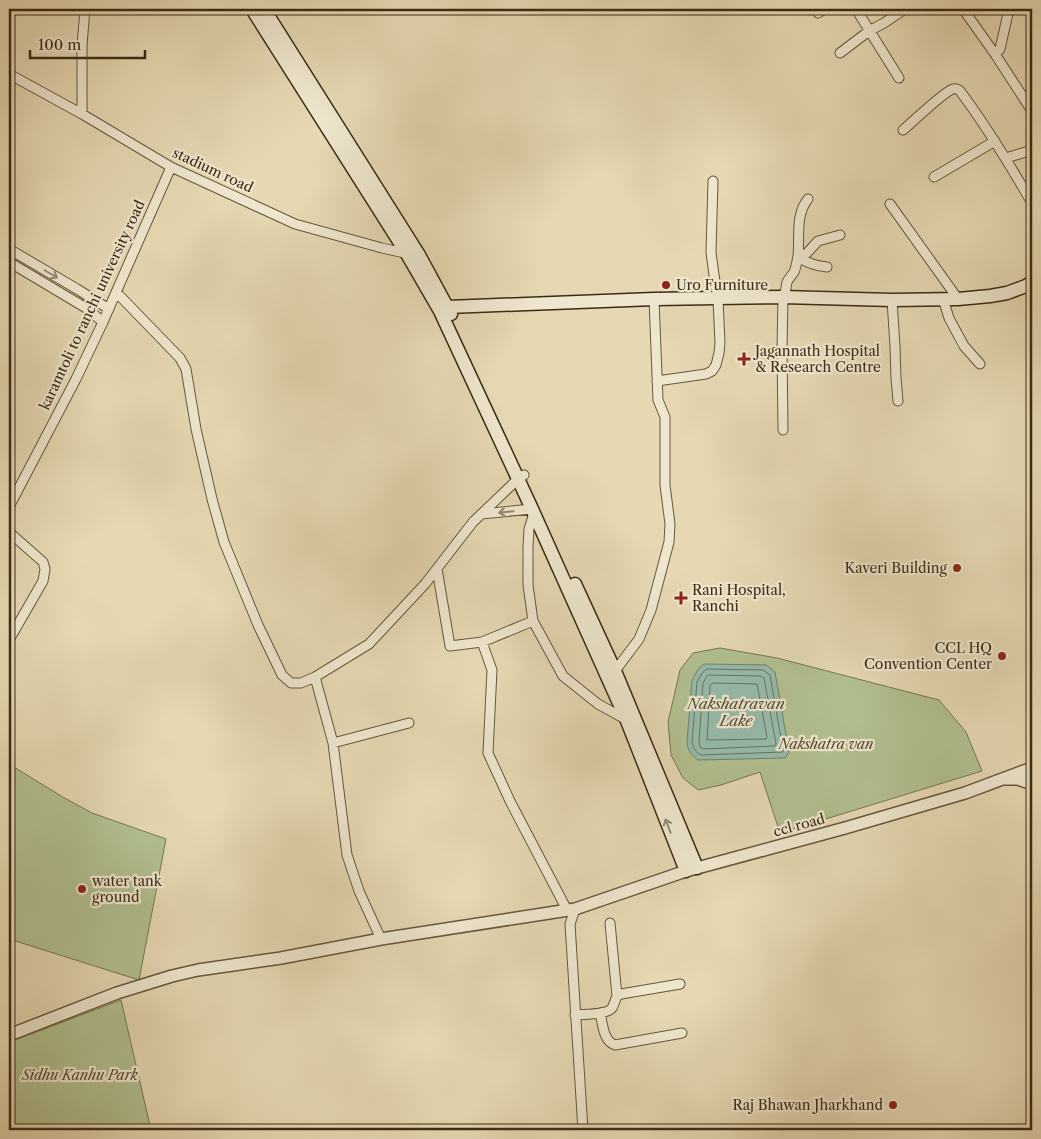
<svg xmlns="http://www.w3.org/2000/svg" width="1041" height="1139" font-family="'Libre Caslon Text',serif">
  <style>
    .green { fill: #b1bf8f; stroke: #767652 }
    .water { fill: #96baaa; stroke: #72816e }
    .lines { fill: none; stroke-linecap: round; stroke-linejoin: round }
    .shore { stroke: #697360; stroke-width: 1 }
    .minor-casing { stroke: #66573c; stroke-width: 11 }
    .tertiary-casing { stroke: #66573c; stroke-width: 14 }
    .secondary-casing { stroke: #3c2c15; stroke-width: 15 }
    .minor { stroke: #eee6cd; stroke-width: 9 }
    .tertiary { stroke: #eee6cd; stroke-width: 11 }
    .secondary { stroke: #eee6cd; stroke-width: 12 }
    .oneway { stroke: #958971 }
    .poi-dot { fill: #8f2418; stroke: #eee6cd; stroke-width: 2 }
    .labels { text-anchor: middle; stroke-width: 4.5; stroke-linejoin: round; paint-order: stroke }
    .street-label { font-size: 14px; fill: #3c2c15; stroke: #eee6cd }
    .poi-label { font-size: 14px; fill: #3c2c15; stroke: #eee6cd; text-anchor: start }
    .park-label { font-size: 14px; font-style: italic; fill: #53492d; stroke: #eee6cd }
    .water-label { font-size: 15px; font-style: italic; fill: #52503a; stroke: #eee6cd }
  </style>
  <rect width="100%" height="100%" fill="#e5d8b2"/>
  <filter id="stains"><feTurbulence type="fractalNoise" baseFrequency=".004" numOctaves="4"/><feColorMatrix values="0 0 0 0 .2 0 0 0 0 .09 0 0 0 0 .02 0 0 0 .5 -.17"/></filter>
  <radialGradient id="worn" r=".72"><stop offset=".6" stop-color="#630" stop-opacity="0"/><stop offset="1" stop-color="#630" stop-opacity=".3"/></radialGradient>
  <path class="green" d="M720,648L777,658L939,700L966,732L982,771L780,833L760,772L721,785L698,790L683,778L671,755L668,722L680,670L693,653Z
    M9,764L61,796L92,813L166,839L139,980L9,939Z
    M121,1000L151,1130H9V1044L10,1042Z"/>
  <path class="water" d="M704,664L766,665L775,672L789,752L785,758L698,760C691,754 688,752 687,742L692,680L699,668Z"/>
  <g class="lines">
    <path class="shore" d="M707,669L763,670L770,675L783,750V752L701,755C695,752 693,748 692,742L697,682L703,672Z
      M709,675L760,676L764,678L776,744L775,746L703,749L700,747L699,742L703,683L707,676Z
      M713,683L757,684L767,737L766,739L707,740L710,686Z"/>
    <defs>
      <path id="minor" d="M856,9L899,78
        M963,9L995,54L1032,111
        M818,13L825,9
        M840,53L869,31L884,23L905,9
        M995,54L1000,49L1009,9
        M9,74L82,114L171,167L295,224L382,248L409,254
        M82,114V45L85,9
        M903,130C913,122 943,92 953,89C957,88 957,89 960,91C987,127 1010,165 1032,203
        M1006,158L1032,150
        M934,177L995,141
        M890,204L958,299
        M9,249L77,289L109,309
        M9,262L86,308L103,322
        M827,267C816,266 807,263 798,257L807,253L818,241L840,235
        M116,292L180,358L186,369L196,429L212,499L224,542L258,625L282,675L291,683H301L315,677
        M943,299L949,318L964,346L980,364
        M892,300L895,346L896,378L898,401
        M657,381L706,374L712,371L716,365L719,353L720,343L718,299L714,275L711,252L713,181
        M783,430L782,348L783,297C786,292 786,287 787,282C789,278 792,275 794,272C796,268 797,261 798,256C800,237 795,215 808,199
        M9,507L76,379L103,322L171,167
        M534,513L529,529L528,546V585L533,621L563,676L598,704L627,720
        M481,514L532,509
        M9,532L43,562L45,569L43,581L9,640
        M437,569L450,646L482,642L533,621
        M482,642L492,670L488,753L510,801L567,910
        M612,672L615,671L639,639L651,610L669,542L670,524L665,485V417L658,400L654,299
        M333,743L409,723
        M575,909L570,924L583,1130
        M610,923L617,996
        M381,939L359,891L347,855L333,743L315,677L369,644L425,584L473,522L518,479L524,475
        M600,1013C603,1024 603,1041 615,1045L682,1033
        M575,1015C583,1014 607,1015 612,1008C614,1005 615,1000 617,996L621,994L680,984"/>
      <path id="tertiary" d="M1005,779H1018L1032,784
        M9,1035L117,993L172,976L198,970L281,958L381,939L575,909L686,871L845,828L965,793L1032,768"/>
      <path id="secondary" d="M252,9L407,254L440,311L532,509L627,721L686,871
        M264,9L419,255L451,314
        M441,311L448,307L654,299L783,297L892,300L958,299L990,296L1007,293L1026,286L1032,282
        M575,584L615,671L697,868"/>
    </defs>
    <use href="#minor" class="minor-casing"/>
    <use href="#tertiary" class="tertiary-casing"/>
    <use href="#secondary" class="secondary-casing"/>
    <use href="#minor" class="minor"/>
    <use href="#tertiary" class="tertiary"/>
    <use href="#secondary" class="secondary"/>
  </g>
  <defs><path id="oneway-shaft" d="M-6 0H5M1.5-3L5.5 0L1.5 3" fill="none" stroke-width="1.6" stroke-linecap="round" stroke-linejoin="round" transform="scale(1.25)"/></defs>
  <g class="oneway">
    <use href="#oneway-shaft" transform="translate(51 274) rotate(30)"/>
    <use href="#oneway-shaft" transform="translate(506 512) rotate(174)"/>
    <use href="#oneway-shaft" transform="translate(668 826) rotate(-111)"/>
  </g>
  <g class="poi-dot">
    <circle cx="666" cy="285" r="5"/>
    <path d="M741.5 351.5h5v5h5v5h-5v5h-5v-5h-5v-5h5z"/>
    <circle cx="957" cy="568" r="5"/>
    <path d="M678.5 590.5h5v5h5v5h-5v5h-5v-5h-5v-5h5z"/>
    <circle cx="1002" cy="656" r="5"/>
    <circle cx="82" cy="889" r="5"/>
    <circle cx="893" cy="1105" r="5"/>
  </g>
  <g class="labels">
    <g class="street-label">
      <text transform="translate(213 170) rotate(25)" y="5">stadium road</text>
      <text transform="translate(92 305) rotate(-65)" y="5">karamtoli to ranchi university road</text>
      <text transform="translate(799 825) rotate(-15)" y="5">ccl road</text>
    </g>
    <g class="poi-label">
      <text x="676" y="290">Uro Furniture</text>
      <text x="755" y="356">Jagannath Hospital<tspan x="755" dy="16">&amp; Research Centre</tspan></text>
      <text x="947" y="573" text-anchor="end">Kaveri Building</text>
      <text x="692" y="595">Rani Hospital,<tspan x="692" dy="16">Ranchi</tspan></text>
      <text x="992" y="653" text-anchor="end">CCL HQ<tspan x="992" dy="16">Convention Center</tspan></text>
      <text x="92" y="886">water tank<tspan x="92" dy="16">ground</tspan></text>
      <text x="883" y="1110" text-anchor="end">Raj Bhawan Jharkhand</text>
    </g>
    <g class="park-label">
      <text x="826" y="749">Nakshatra van</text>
      <text x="80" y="1080">Sidhu Kanhu Park</text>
    </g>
    <g class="water-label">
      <text x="736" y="709">Nakshatravan<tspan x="736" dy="17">Lake</tspan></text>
    </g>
  </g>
  <rect width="1041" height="1139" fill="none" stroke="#e5d8b2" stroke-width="30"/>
  <rect x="10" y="10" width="1021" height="1119" fill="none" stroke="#3c2c15" stroke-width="2.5"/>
  <rect x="15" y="15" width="1011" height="1109" fill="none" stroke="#3c2c15"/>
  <path d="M30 50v8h115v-8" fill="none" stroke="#3c2c15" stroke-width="2.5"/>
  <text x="38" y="50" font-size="15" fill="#3c2c15" stroke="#eee6cd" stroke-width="4" paint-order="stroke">100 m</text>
  <rect width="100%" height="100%" filter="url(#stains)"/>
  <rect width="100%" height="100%" fill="url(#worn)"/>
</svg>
